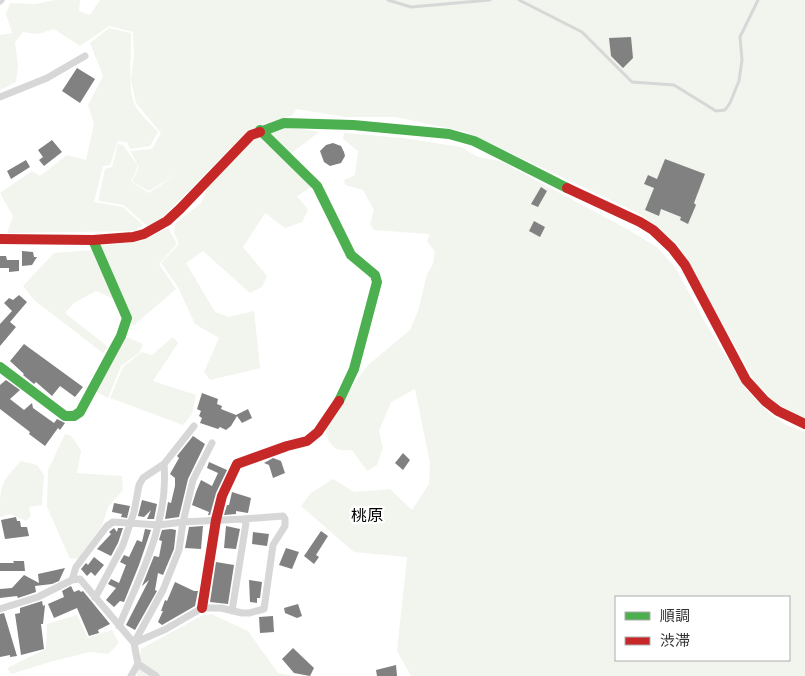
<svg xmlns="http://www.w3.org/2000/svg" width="805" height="676" font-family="Barlow,'Noto Sans JP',sans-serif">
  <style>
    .green { fill: #f1f5ed; fill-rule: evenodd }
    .building { fill: #818181 }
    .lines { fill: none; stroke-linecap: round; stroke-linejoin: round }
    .lane { stroke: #d7d7d7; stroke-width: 3 }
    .street { stroke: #d7d7d7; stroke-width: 7 }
    .fast { stroke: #4caf50; stroke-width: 10 }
    .jam { stroke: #c62828; stroke-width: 10 }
    .labels { text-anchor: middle; stroke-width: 5; stroke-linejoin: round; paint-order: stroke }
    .quarter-label { font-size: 16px; fill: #000; stroke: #fff }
  </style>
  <rect width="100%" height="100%" fill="#fff"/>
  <path class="green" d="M55,0H80L79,11L90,15L100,0H805V419L778,404L757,385L678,244L640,214L466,132L396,117H345L296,109L293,115L248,130L162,218L148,227L124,205L98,201L105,169L112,167L118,144L123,145L138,166L131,182L149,193L178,173L149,191L132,182L139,167L130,151L152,149L161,133L136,103L131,80L134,53L133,32L109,26L80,46L54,29L38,34L23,32L15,42L18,66L16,82L0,90V35L12,33L6,14L10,3L36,4Z
    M109,28L131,33C132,52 127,90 135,105C140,115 151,124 158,132L150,146L130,149L127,142L118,141L110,165L103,166L94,202L123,207L143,225L135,231L7,233L13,216L0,193L32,171L40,176L67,155L86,160L94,124L88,105L103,76L90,43Z
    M291,127L319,132L284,159L311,187L297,196L308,210L302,222L285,228L265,213L243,247L267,276L262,287L250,293L203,251L186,263L215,312L229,317L254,311L260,368L210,380L204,372L219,338L195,324L178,287L161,263L179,244L174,233L175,224L201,203L208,187L256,137Z
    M344,133L403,138L461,147L478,157L500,161L629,230L658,248L675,267L705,322L746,389L769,413L786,425L805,432V676H411L397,651L407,557L354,552L301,506L311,493L333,479L354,492L390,489L412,510L429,484L430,463L415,389L391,402L379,431L383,448L377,465L367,471L352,450C349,450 343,451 340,450C329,447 325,434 325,424L367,366L410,330L418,311L427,274L433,264L435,252L427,241L430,235L428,234L374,230L370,224L374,210L363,190L345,185L344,180L355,175L358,151L343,139ZM616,597H789V660H616Z
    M168,228L177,244L159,264L176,289L133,326L100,246L141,241Z
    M93,250L114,299L96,291L74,303L65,313L108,347L103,353L34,300L23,286L54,253Z
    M124,336L143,344L139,353L121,366L108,398L93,390Z
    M173,337L178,343L153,381L196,395L192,414L183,425L110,398L123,367L142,352L152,355Z
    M65,434L71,436L81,450L77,473L122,476L123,490L108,507L102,526L79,558L70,559L47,507L48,470Z
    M21,461L37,465L44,475L42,505L29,507L31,516L26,521L10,514L0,517C0,486 0,483 21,461Z
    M211,614L248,631L278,673L294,676H137L141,649L201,616Z
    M77,615L88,638L112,630L119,643L108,654L90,652L50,662L11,674L7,668L46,649L47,624Z"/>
  <path class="building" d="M631,37L633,58L623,68L611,56L609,38Z
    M77,68L95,79L80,103L62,91Z
    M52,140L62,152L44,166L39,160L43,157L38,150Z
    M333,143L341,146L344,152L345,156L341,163L330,166L324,162L320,151L326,145Z
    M665,159L705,174L694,203L696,205L688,224L680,220L681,217L661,209L659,216L645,210L654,188L644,184L648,175L657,179Z
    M26,160L30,167L11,179L7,171Z
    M541,187L547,191L538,207L531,204Z
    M534,221L545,227L540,237L529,231Z
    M22,251L33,252L34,257H37L32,265L22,266Z
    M0,256H6L7,260H19V271L9,272V268H0Z
    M19,295L27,302L10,322L16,327L0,346V324L12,311L4,303L9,298L13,300Z
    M24,344L83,387L75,397L60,386L52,396L36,382L34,384L23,375L24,374L10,361Z
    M6,380L20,390L10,399L24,410L32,403L33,408L54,423L57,419L65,423L60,430L58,428L45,446L29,434L30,432L0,409V385Z
    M202,393L218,399L217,404L222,406L221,409L236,415L248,409L252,418L242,423L237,416L231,426L226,430L220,427L218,429L200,423L202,418L199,416L201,411L197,409Z
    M193,436L205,444L188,479L179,517L165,519L168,502L171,503L175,486V478L170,474L179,458L177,456Z
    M403,453L410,460L403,470L395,463Z
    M273,458L281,461L285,473L273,478L269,465L264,463Z
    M209,462L227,470L216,493L210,515H208L209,512L192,505L196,492L201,480L212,486L218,473L207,468Z
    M232,492L251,498L248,513L236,511V514L224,515L227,505H229Z
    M142,500L157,504L154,519H147L151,510L144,517L138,516Z
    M114,503L130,506L127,518L121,517L122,514L112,512Z
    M16,517L17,521H20L21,527H27L29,536L5,539L1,520Z
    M203,526L201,549L185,548L189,527Z
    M226,526L240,529L236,549L224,548Z
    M114,528L117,532L118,528H123L118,543L111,556L97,549L111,534L109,532Z
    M145,529L151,530L139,565L124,602L120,601L114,607L106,600L116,588L108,584L111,579L119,583L126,565L120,562L124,555L129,557L137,540L142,542Z
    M171,529L176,530L174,549L163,575L158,573L155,590L157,591L135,630L126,625L149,580L142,586L154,556L159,557L162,541L159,540L162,530Z
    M321,531L328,536L316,555L319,557L314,564L304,556Z
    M253,532L269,534L267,546L252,544Z
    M286,548L299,552L292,569L279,565Z
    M94,557L104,565L95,576L91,572L87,576L81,569L86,563L88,565Z
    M13,561H24L25,571H0V563H14Z
    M216,562L234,565L228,604L210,602Z
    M65,568L59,581L52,584L35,586L36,592L18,598L17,596L0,598V589L12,588L24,575L39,583L38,574Z
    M249,580L262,582L260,598H257V603L250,602Z
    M175,582L194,591H198L195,606L162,625L158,622L163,611H161L165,600L167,601Z
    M71,586L74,592L79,590L81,592L83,591L110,624L98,630L99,633L89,636L77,608L54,618L48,604L64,597L62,591Z
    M42,601L43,606L45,605L43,624H41L44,649L21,655L15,614L20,613V608Z
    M298,604L302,616L297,618L285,613L284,608Z
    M4,613L17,656L10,657V655L0,657V614Z
    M273,616L274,632L260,633L259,617Z
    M293,648L314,668L310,676L294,673L282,659Z
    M396,665L397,676H377L376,670Z"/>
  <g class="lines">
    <path class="lane" d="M388,0L411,7L490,0
      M519,0L582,32L632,82L674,85L716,111L725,110L730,103L739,81L742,60L740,37L758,0"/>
    <path class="street" d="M0,1L1,0
      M0,97L47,78L85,56
      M72,580L76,567L107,526L113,522L159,525L183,522L243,519L246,523L232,611
      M95,598L123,545L134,512L139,485L143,478L164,464L194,426
      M0,609L38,597L72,580L80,579L134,643L138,664L156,676
      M119,626C141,575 169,521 164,464
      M134,643L166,629L202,608H221L242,613H249L264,609L273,545L285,526V519L283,516L243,519
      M134,643L163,590L179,550L183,522L193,480L212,443
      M131,676L138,664"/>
    <path class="fast" d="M260,130L317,186L351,255L375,275L377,282L354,369L339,401
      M260,132L284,123L353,125L449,134L474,141L567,188
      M0,367L65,416H74L80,412L121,336L127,318L93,240"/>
    <path class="jam" d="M567,188L640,222L653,230L672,248L685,265L746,380L765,401L778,411L805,424
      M0,239L93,240L133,237L144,234L167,221L180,209L251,135L260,132
      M202,608L216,520L222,496L237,464L287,446L307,441L318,432L339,401"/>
  </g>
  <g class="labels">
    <g class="quarter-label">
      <text x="367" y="521">桃原</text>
    </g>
  </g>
  <rect x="615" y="596" width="175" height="65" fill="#ffffff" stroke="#adadad"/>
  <rect x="625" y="612" width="25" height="8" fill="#4caf50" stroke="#adadad"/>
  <text x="660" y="621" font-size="15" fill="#333333">順調</text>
  <rect x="625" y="637" width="25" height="8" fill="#c62828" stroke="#adadad"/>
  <text x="660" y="646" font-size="15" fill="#333333">渋滞</text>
</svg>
